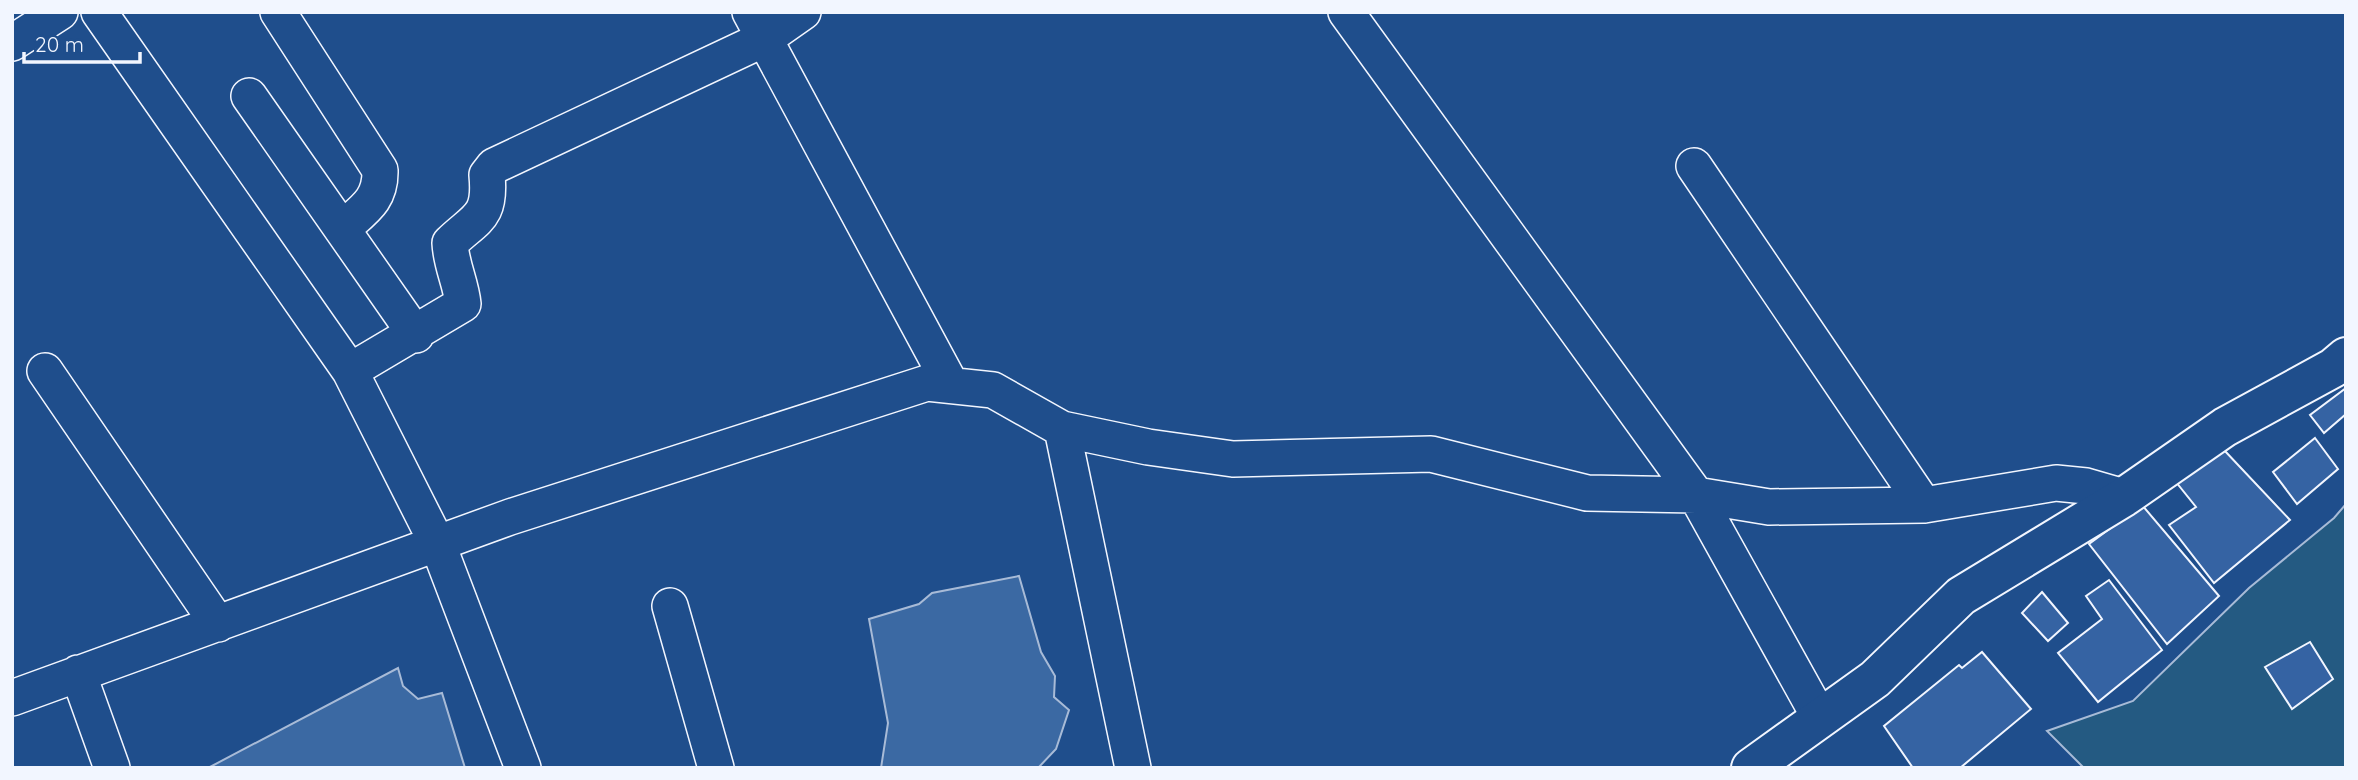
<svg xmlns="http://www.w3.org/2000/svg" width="2358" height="780" font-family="Quicksand,sans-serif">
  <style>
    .green { fill: #245a82; stroke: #a8bbd7; stroke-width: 2 }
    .water { fill: #3b69a3; stroke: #a8bbd7; stroke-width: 2 }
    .building { fill: #3563a3; stroke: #f2f6ff; stroke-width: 2 }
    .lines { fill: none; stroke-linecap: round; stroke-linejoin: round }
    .street-casing { stroke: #f2f6ff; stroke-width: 38 }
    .secondary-casing { stroke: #f2f6ff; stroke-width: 42 }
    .street { stroke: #1f4e8c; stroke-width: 35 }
    .secondary { stroke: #1f4e8c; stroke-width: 38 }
  </style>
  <rect width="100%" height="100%" fill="#1f4e8c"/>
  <path class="green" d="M2346,504V768H2084L2047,731L2133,701L2249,588L2334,518Z"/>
  <path class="water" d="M1019,576L1041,652L1055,676L1054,697L1069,710L1056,749L1038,768H881L888,723L869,619L919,604L932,593Z
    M398,668L403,686L418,699L442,693L465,768H208Z"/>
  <path class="building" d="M2346,388V414L2324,433L2310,415Z
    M2315,438L2338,469L2297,504L2273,472Z
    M2224,450L2290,520L2214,583L2169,525L2196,507L2176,482Z
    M2142,505L2219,596L2167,644L2089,544Z
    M2109,580L2162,650L2098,702L2058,653L2102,619L2086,596Z
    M2042,592L2068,623L2048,641L2022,613Z
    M2310,642L2333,679L2292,709L2265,667Z
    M1982,652L2031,709L1960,768H1913L1884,726L1959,665L1962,668Z"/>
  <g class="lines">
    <defs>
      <path id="street" d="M99,12L350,371L438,545L523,768
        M278,12L380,170C381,201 363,210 342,229
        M750,12L951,385
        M1346,12L1696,495L1820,718
        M12,43L60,12
        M249,96L416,335
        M1694,166L1924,505
        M45,371L218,624
        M350,371L463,304C461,283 451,265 450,243C477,217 491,218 487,175L494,166L766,38L803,12
        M1062,429L1133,768
        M670,606L716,768
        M78,673L112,768
        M12,698L510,517L927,383L993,390L1062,429L1148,447L1233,459L1431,454L1587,493L1696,495L1769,507L1924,505L2056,483L2086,486L2124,497"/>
      <path id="secondary" d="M1751,768L1875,679L1961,596L2124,497L2225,427L2333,368L2346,357"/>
    </defs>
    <use href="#street" class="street-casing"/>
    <use href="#secondary" class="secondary-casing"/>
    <use href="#street" class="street"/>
    <use href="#secondary" class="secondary"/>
  </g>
  <rect width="2358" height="780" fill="none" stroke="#f2f6ff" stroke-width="28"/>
  <path d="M24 52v10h116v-10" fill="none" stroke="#f2f6ff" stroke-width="3.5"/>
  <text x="35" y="52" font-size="21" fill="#f2f6ff" stroke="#1f4e8c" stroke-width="5" paint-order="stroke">20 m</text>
</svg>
